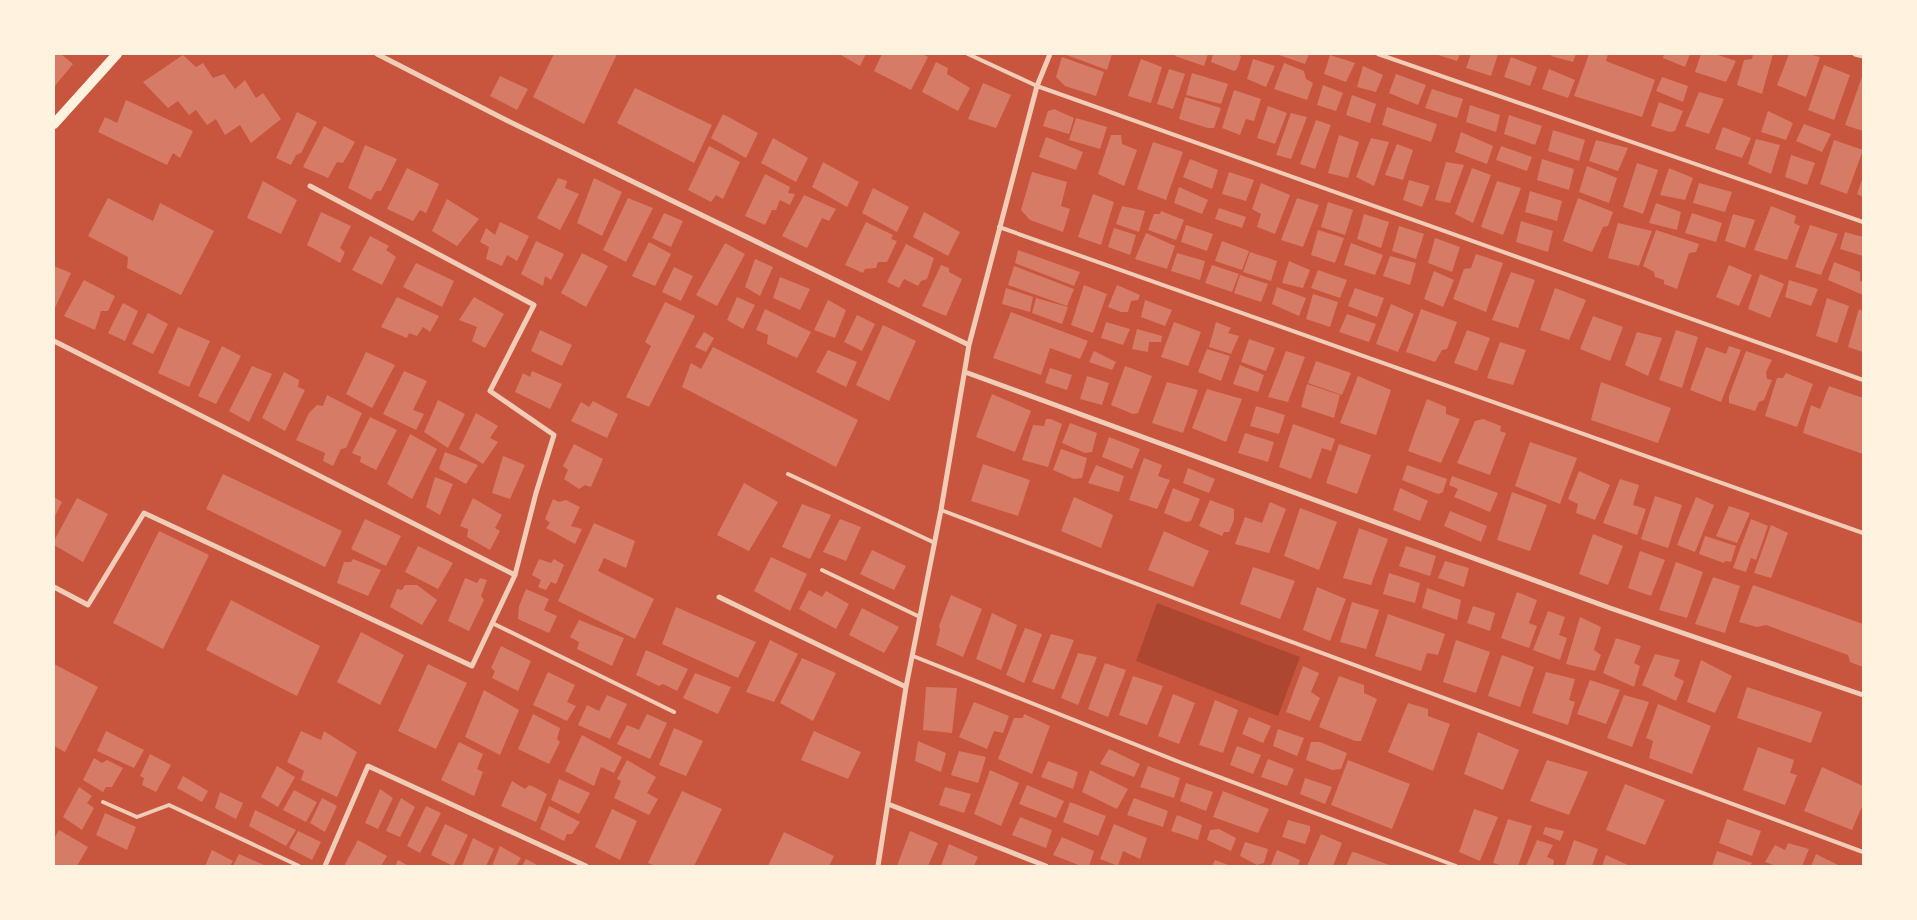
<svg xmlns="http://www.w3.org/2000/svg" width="1917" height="920" font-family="'Nunito Sans',sans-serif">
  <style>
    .green { fill: #ae4732 }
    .building { fill: #d67c66 }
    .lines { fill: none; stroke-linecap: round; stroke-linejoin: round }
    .service { stroke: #f1ccb7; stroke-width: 4 }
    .minor { stroke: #f1ccb7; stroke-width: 5 }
    .secondary { stroke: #fff3e0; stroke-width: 10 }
  </style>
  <rect width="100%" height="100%" fill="#c8553d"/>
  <path class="green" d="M1157,603L1300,657L1278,716L1136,661Z"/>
  <path class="building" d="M54,54H61L73,64L54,87Z
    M554,54H617L584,124L533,97Z
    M839,54H866L860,66Z
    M882,54H923L928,57L911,90L874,71Z
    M1064,54H1112L1107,70Z
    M1176,54H1208L1204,66L1175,56Z
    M1213,54H1239L1241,57L1237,69L1234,71L1211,62Z
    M1276,54H1309L1305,64Z
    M1435,54H1460L1457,61Z
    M1471,54H1498L1491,76L1466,68Z
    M1552,54H1576L1573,62L1551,56Z
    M1589,54H1608L1606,61L1655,80L1642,117L1574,96Z
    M1664,54H1690L1685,67L1663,58Z
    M1701,54H1715L1736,61L1726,82L1695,72Z
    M1753,54H1773L1762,94L1737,85L1744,60L1752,59Z
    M1789,54H1809L1820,57L1806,97L1777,85Z
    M183,55L196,67L203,63L213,78L224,74L235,89L245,80L256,98L263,93L281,119L251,143L240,125L225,135L216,119L207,125L196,110L189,115L178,101L168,108L143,82Z
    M1330,55L1355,63L1346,82L1324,74Z
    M1062,57L1104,72L1096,96L1065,86L1056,77Z
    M1511,57L1537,67L1530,86L1504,77Z
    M1141,59L1162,67L1151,103L1128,96Z
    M1253,59L1275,66L1266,87L1247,79Z
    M936,62L948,68L947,74L970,88L958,111L922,92Z
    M1284,63L1304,71L1306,79L1313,83L1307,100L1274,89Z
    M1824,65L1850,75L1834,120L1808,110Z
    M1363,66L1383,75L1376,92L1357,87Z
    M1169,69L1185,74L1173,109L1157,104Z
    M1549,69L1575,80L1568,98L1542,89Z
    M1192,73L1228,84L1221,104L1186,95Z
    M1396,74L1426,85L1418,105L1389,93Z
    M1863,74V131L1845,125Z
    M500,76L528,89L517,110L490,96Z
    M1662,77L1688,86L1683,102L1656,91Z
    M983,83L1011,95L996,128L968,119Z
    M1323,85L1343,93L1336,111L1317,105Z
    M635,88L712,125L694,163L617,123Z
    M1432,89L1463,99L1457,118L1425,108Z
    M1234,90L1261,99L1254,121L1246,119L1240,135L1222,128Z
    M1699,92L1724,99L1709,134L1685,126Z
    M1352,95L1376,104L1370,123L1346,115Z
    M1185,97L1221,108L1214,128H1208L1179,119Z
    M126,100L193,131L180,158L173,153L167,165L98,132L105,117L117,123Z
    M1659,102L1683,111L1675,131L1670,132L1651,126Z
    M1470,105L1500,115L1496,132L1466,122Z
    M1268,106L1287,113L1275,144L1257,138Z
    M1387,107L1437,124L1431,142L1382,125Z
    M1054,109L1074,118L1069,134L1043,126L1048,111Z
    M1768,111L1793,123L1786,140L1761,132Z
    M297,112L317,122L301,153L296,155L291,165L276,158Z
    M1291,113L1307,117L1291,159L1276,155Z
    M723,114L758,133L746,158L711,138Z
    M1509,115L1542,126L1535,145L1504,134Z
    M1076,118L1107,127L1100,149L1069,140Z
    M1316,120L1331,125L1315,169L1300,164Z
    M1804,124L1831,134L1822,152L1796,141Z
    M324,126L355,142L343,163L337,162L328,178L303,167Z
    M1723,127L1751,138L1742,158L1715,149Z
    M1553,130L1585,140L1579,161L1548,151Z
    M1461,132L1493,146L1487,164L1455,152Z
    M1111,135H1121L1122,144L1137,150L1124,186L1098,174Z
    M1339,135L1359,142L1348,178L1328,173Z
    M1046,137L1083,152L1076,170L1039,157Z
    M773,138L808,158L796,182L761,163Z
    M1371,138L1389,142L1374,186L1356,177Z
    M1756,139L1780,145L1771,174L1748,164Z
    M1596,140L1628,148L1618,171L1589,161Z
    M1834,140L1863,150L1847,194L1820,184Z
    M1153,142L1183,152L1166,200L1137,189Z
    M1397,144L1413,150L1403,180L1385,175Z
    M365,145L397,159L381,191H376L371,200L348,188Z
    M709,146L740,162L723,199L716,195L711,202L688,190Z
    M1501,146L1532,157L1527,171L1496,160Z
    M1791,155L1815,163L1807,185L1785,177Z
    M1190,159L1218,170L1212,189L1183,177Z
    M1542,159L1574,169L1569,190L1537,180Z
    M823,162L859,182L847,207L812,187Z
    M1446,162L1464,165L1450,203L1435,200Z
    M1637,163L1658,170L1643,214L1623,207Z
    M1587,166L1617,178L1609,203L1579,192Z
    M407,168L439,184L426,213L420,210L413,221L387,209Z
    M1472,168L1491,175L1473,223L1455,214Z
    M1669,168L1693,178L1685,200L1660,195Z
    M1032,172L1067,182L1061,206L1070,209L1063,232L1030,220L1021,210Z
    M1229,172L1254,180L1246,201L1222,194Z
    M765,174L790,187L788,193L795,194L790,205L780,200L776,210H772L765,225L745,216Z
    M1863,177V197L1857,194Z
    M558,178L567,181L565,188L579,194L560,230L537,218Z
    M594,178L622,192L602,236L577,223Z
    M1409,180L1430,186L1422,207L1403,200Z
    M263,181L297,200L281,234L247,218Z
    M1497,181L1521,188L1503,235L1481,227Z
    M1261,183L1290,195L1275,234L1257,227L1261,214L1252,209Z
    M1699,183L1732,192L1725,212L1693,203Z
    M1179,187L1208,200L1202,214L1174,203Z
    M873,188L909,207L897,232L862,213Z
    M1530,191L1562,201L1557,221L1525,212Z
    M1093,194L1114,202L1101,245L1078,237Z
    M804,195L836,209L829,221L822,218L807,248L782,236Z
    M108,198L153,221L160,203L214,231L181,295L127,268L128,257L88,236Z
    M628,198L653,208L626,262L603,250Z
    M1297,198L1319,205L1303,247L1281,240Z
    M1578,198L1613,212L1608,226L1603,227L1592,252L1563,241Z
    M447,199L479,219L457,246L432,231Z
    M1328,202L1353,210L1345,235L1321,227Z
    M1656,203L1681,212L1677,230L1649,223Z
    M1122,206L1145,211L1139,232L1116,224Z
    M1771,206L1796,216L1794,223L1800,226L1787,260L1754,250Z
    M1219,208L1246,217L1242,228L1215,219Z
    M1161,211L1184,220L1176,240L1148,230L1154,214H1160Z
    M321,212L351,226L340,248L345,252L340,263L307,245Z
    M924,212L960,232L948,256L913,237Z
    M664,213L683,221L671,247L652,238Z
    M1692,213L1722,223L1716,242L1685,233Z
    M1364,214L1389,222L1381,248L1357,239Z
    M1733,214L1755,220L1745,248L1725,241Z
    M1521,221L1553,231L1548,252L1516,242Z
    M500,222L529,236L517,261L507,255L502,266L486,259L489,247L480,242L486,228L495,235Z
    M866,222L893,235L891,239L897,241L887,262H878L876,268L865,269L863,273L845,265Z
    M1618,223L1652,231L1639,266L1608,258Z
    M1186,225L1213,234L1207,251L1181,242Z
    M1810,225L1838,234L1821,275L1795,267Z
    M1399,226L1424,234L1416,259L1392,251Z
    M1114,228L1136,235L1130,255L1108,247Z
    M1318,230L1344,238L1335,263L1311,255Z
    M1656,230L1699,244L1696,252L1689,253L1677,289L1664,284V280L1655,277L1654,272L1643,266Z
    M1845,232L1863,237V256L1840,249Z
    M1146,233L1175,246L1167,269L1135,259Z
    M370,236L389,246L386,250L396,257L382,285L352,270Z
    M1435,238L1460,247L1452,272L1428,263Z
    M536,241L564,254L551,280L545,276L543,286L521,274Z
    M1222,241L1249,251L1242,270L1215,261Z
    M649,242L671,254L655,286L632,276Z
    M725,243L745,254L717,306L696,295Z
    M1351,243L1383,255L1375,275L1344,265Z
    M906,244L934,258L927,279L921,281L918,286L904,279L899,288L887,282Z
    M1018,250L1080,272L1074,286L1015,263Z
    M1250,252L1277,261L1271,281L1243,272Z
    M582,253L608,266L586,307L561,293Z
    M1177,253L1205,261L1200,280L1171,271Z
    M1476,254L1503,263L1486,312L1453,299L1464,269L1471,268Z
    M1390,256L1416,263L1410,285L1383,276Z
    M755,259L773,267L760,296L745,287Z
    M1289,261L1310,270L1303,288L1282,283Z
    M1834,262L1860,272V281L1863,282V295L1828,280Z
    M416,263L454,281L442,307L403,287Z
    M941,265L949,268V272L962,279L946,316L922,306Z
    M1212,265L1239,274L1232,292L1205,283Z
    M1729,265L1752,275L1739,306L1716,297Z
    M54,266L71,273L54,310Z
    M1014,266L1074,289L1067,306L1008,285Z
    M674,267L693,276L681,301L662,292Z
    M1318,270L1347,280L1340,298L1311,288Z
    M1434,271L1454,280L1443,307L1424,299Z
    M1511,272L1535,280L1518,328L1492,320Z
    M1760,274L1784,284L1770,318L1748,309Z
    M1240,275L1268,284L1261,302L1234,293Z
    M780,277L810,289L800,310L773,298Z
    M84,280L115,296L108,311H101L95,330L64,316Z
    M1789,280L1818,289L1811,306L1785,297Z
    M1084,285L1107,294L1093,333L1071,325Z
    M1117,285L1140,295L1138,300L1131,301L1128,312H1121L1108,307Z
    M1277,287L1306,298L1299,316L1272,304Z
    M1006,288L1033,297L1030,312L1002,304Z
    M1355,288L1384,298L1377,317L1348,306Z
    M1555,288L1586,300L1569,340L1540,330Z
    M1313,294L1338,302L1330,327L1306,319Z
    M397,297L439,316L430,332L423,327L417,336L409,333L407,338L381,327Z
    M474,297L504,314L485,348L472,341L477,327L459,320Z
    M737,297L755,305L743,329L727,320Z
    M1036,298L1068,307L1062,324L1032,313Z
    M1827,298L1849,306L1837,343L1816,336Z
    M828,300L846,310L835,338L814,330Z
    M1145,300L1172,310L1165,326L1141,317Z
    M665,302L695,316L649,407L626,397L651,346L645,342Z
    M123,303L138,311L125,341L108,333Z
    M1391,304L1414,314L1398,352L1376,344Z
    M765,309L811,332L797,358L767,344L768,335L756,330Z
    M1421,309L1457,322L1447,349L1442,350L1435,362L1406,352Z
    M1859,309L1863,311V352L1848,347Z
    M1011,312L1088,341L1080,359L1050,348L1041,375L993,358Z
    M148,313L168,324L153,354L132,344Z
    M1347,314L1376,324L1369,342L1339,332Z
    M857,315L875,324L862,351L844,342Z
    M1593,316L1623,327L1610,361L1580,349Z
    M1106,322L1130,329L1123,345L1101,338Z
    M1174,322L1201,332L1188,366L1161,357Z
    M1216,322L1231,328L1228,333L1239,336L1231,354L1209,347Z
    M883,325L916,341L889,401L856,385Z
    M178,327L210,341L189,387L158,373Z
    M1137,329L1162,336L1161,342H1149L1148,352L1132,349Z
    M540,330L572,345L562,366L531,351Z
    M1467,330L1490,338L1477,371L1454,363Z
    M1676,330L1698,337L1682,388L1659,380Z
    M704,332L714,338L706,352L695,347Z
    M1637,332L1662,338L1648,376L1625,365Z
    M1249,339L1275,348L1266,371L1241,362Z
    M1500,342L1526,350L1513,385L1487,378Z
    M222,346L241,356L216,404L198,396Z
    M1729,346L1741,350L1721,402L1690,390L1706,347L1726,354Z
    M713,347L858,420L836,467L682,387L691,363L701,369Z
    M1207,349L1230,356L1221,381L1198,372Z
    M828,350L857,362L846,387L816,372Z
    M1094,351L1116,362L1112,370L1089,362Z
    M1286,351L1305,357L1288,402L1268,397Z
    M1746,351L1772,360L1766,372L1767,379L1772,380L1764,400L1759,402L1755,411L1729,403V396Z
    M366,352L395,365L372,408L346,394Z
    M1316,361L1351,373L1342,395L1308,383Z
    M1240,365L1264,375L1258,392L1233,384Z
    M252,366L272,374L249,422L229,411Z
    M1125,366L1152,376L1138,413L1133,414L1111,405Z
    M1050,368L1072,375L1067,390L1045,383Z
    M404,371L427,381L413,410L424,414L416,430L383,414Z
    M532,371L562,384L550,409L515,392L523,373L530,377Z
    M284,372L299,380L298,387L305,390L285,431L262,418Z
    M1786,373L1813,384L1797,427L1765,416L1777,378H1783Z
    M1087,376L1109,383L1102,405L1080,399Z
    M1358,376L1391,390L1376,435L1340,423Z
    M1167,382L1198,390L1183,433L1152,423Z
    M1601,382L1671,408L1658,443L1591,420Z
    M1307,384L1340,395L1334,418L1301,407Z
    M1829,386L1863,398V454L1803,433L1811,405L1820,409Z
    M1207,389L1242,399L1226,442L1192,428Z
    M992,394L1031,411L1015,452L976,437Z
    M327,395L362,413L346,448L341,449L333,466L323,461L325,453L296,440L309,413L317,405L323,406Z
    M1427,399L1446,407V414L1460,419L1441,463L1408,451Z
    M438,400L465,414L448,448L424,432Z
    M593,401L618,414L607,438L571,421L581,402L589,407Z
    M1256,406L1285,415L1279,434L1250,426Z
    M476,413L498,426L490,438L498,442L483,464L459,449Z
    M370,417L397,430L376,470L360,462L361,457L352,453Z
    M1046,419H1051L1062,424L1048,467L1022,460L1033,425L1044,426Z
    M1483,419L1501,426L1500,431L1506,433L1490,475L1457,463L1475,421Z
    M1070,423L1097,433L1092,452L1085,453L1062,443Z
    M1293,424L1335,439L1331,451L1322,448L1311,479L1279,467Z
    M1245,433L1274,442L1268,462L1238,453Z
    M410,434L437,449L412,499L387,484Z
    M1109,437L1140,449L1132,469L1102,457Z
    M1530,442L1577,458L1560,504L1515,486Z
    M574,444L603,459L591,487L585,485L579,489L564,479L568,470L563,466Z
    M1339,444L1371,455L1357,494L1326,483Z
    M1061,449L1087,458L1082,478L1074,479L1053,470Z
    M445,452L478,465L466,484L439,469Z
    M503,456L525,465L510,499L492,493Z
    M1144,458L1162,465L1158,476L1170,480L1157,509L1129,500Z
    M983,464L1030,480L1018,516L971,501Z
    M1096,465L1124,476L1119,492L1088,483Z
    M1407,465L1447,479L1443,492L1438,494L1402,480Z
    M1188,468L1215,479L1209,493L1183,483Z
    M1579,471L1610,485L1595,520L1576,513L1578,504L1568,499Z
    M223,474L342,531L325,567L206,509Z
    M1452,476L1498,493L1490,512L1454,497L1458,489L1449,485Z
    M435,477L453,484L440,515L426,507Z
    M1620,479L1639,485L1633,505L1646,509L1637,535L1603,523Z
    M744,483L778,502L749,551L717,535Z
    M1173,488L1200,499L1191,521L1186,522L1164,513Z
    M1400,488L1428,501L1420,521L1393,510Z
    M1512,492L1547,505L1530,551L1497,540Z
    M1655,496L1682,505L1668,548L1641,539Z
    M54,497L62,502L54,518Z
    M1074,497L1113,515L1101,548L1061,531Z
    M1696,497L1714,505L1695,552L1677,545Z
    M77,498L108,514L83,562L54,545V541Z
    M473,498L502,515L495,528L500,531L490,550L467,537L468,529L460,526Z
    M553,499L559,502L566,500L580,507L571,526L582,529L575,544L546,528L550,523L545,519Z
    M1210,500L1234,509V520L1229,532H1224L1222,536L1199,526Z
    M1270,502L1286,509L1269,553L1235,544L1245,517L1262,523Z
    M802,504L831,515L810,559L782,547Z
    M1729,506L1750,513L1737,543L1716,536Z
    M1300,508L1337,522L1319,570L1284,556Z
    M1450,511L1487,526L1481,542L1444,526Z
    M365,519L401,536L386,566L351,549Z
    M840,519L861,527L846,561L823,552Z
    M1751,519L1768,526L1756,560L1751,558L1746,572L1733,568Z
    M594,523L635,541L626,568L604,558L598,571L654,599L635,639L558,601Z
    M1771,525L1788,533L1771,578L1754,573Z
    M1359,528L1388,539L1371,585L1343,578Z
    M159,531L209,555L163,649L113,623Z
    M1164,531L1209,551L1193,587L1148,570Z
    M1593,534L1623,546L1608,585L1579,574Z
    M1705,536L1736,546L1731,562L1725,561L1724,563L1699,554Z
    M418,546L453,563L438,589L405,572Z
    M1406,546L1436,556L1430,576L1399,566Z
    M872,550L906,566L894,590L860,574Z
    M1640,551L1665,560L1651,596L1628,588Z
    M771,557L807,574L790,611L754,591Z
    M353,559L381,570L368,596L337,583L344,562H351Z
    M539,559L551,563L554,559L564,565L556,584L551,582L546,590L538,587L541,580L532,575Z
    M1445,561L1469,568L1464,587L1438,578Z
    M1676,562L1703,572L1687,618L1659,610Z
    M1253,567L1295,581L1280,619L1240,604Z
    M1389,573L1420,583L1415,603L1383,594Z
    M1713,577L1740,586L1725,633L1695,624Z
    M465,578L477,583L480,578L487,580L481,596L484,600L469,631L448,621Z
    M405,585H417L437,600L422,625L390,607L397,589L402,590Z
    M1753,585L1863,624V667L1850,662L1848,655L1766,625L1757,627L1739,622Z
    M1317,587L1346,599L1330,641L1303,630Z
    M1427,588L1461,600L1457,620L1422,608Z
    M526,589L549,599L544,610L557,616L549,633L518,619L519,606Z
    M809,590L822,597L826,591L849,604L836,629L799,609Z
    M1517,592L1537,600L1529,623L1537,626L1529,648L1501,638Z
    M951,595L982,609L963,657L936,645L940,630L939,626Z
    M231,600L320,646L297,696L206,650Z
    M1352,602L1379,610L1366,649L1340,642Z
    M1473,606L1495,613L1490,631L1467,623Z
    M676,607L756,642L738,678L662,644Z
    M862,608L899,627L884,653L849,635Z
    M1548,611L1565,617L1559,635L1567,638L1560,660L1533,650Z
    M992,613L1017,625L1001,670L976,659Z
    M1388,614L1445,634L1438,655L1427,653L1421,671L1375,656Z
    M1580,617L1601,627L1594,650L1601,655L1595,671L1566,664Z
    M579,620L624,638L612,666L577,649L579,642L570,637Z
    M1025,628L1042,634L1024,683L1006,675Z
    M361,632L404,655L380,705L337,682Z
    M1051,634L1074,640L1054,690L1032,682Z
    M1616,638L1641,646L1634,663L1640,666L1634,687L1603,673Z
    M770,640L798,654L774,702L746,692Z
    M1456,640L1490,652L1476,693L1443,682Z
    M501,646L531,661L518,691L492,678L495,671L491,668Z
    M646,650L688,669L677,691L663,684L659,686L636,675Z
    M1078,653L1097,657L1078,705L1061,698Z
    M1655,654L1680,660L1674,676L1684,681L1676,701L1642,685Z
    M1502,655L1534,667L1520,707L1488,696Z
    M802,658L836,673L813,721L780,703Z
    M1701,660L1732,676L1715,713L1687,702Z
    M1105,663L1126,670L1108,717L1088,709Z
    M54,664L98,687L65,752L54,746Z
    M428,664L467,683L436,749L398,731Z
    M1303,666L1319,673L1311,692L1320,698L1310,721L1286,712Z
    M548,672L575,685L567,702L576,706L567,721L533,705Z
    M1546,672L1575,679L1569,700L1575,702L1568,725L1532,713Z
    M695,673L731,687L718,714L683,698Z
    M1133,676L1163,686L1147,725L1119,715Z
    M1339,676L1364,685V693L1377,699L1361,741H1355L1319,727Z
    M1590,680L1620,690L1606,724L1577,714Z
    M926,687L957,688L952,733L923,730Z
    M1747,687L1822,712L1811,743L1737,718Z
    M484,690L519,710L500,755L465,737Z
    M1173,694L1195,703L1179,744L1158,736Z
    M607,695L627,704L610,739L578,725L587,705L599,711Z
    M1624,695L1649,702L1632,747L1607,738Z
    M1215,700L1238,710L1223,753L1199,745Z
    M974,702L1009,716L1003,733L994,731L987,749L959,737Z
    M1408,703L1428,709V716L1450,724L1433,771L1388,752Z
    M1658,704L1711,726L1692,774L1649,758L1653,741L1646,738Z
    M533,714L560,728L557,739L560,742L549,764L518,749Z
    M647,714L667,723L650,759L617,744L627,725L639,730Z
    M1024,714L1050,726L1032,774L998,759L1014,718H1023Z
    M1249,717L1271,726L1263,743L1242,734Z
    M674,728L703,741L686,776L659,765Z
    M1278,729L1304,738L1297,756L1273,746Z
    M106,731L144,750L134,768L97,751Z
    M301,731L321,740L324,731L357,752L337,797L301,780L304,771L287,762Z
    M814,731L861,752L848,779L801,760Z
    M1478,732L1519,750L1503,790L1464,774Z
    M582,735L622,757L614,773L601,767L594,786L565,771Z
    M918,741L946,753L941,772L915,761Z
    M459,742L483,754L477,769L483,772L474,796L441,780Z
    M1311,742H1320L1347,753L1341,769L1332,770L1306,760Z
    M1237,746L1261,755L1253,774L1230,765Z
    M1758,747L1794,760L1790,773L1797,775L1785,805L1743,790Z
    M1109,749L1140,764L1134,777L1100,764Z
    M959,751L986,757L978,783L951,775Z
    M150,754L171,765L156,792L142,785L144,778L140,776Z
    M94,758L102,763L107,760L123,768L112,787H106L103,792L83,780Z
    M1268,759L1294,769L1287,786L1261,777Z
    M627,760L656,777L647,793L658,799L649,815L614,798L621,781L617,779Z
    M1348,760L1410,784L1392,829L1331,805Z
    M1547,760L1588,772L1569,815L1530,801Z
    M1048,761L1078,772L1073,789L1041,777Z
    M277,766L295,777L278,807L261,797Z
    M1148,766L1180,778L1174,798L1140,787Z
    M1822,767L1863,786V804L1852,830L1804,811Z
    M990,770L1019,783L1001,826L974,814Z
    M1090,770L1128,789L1117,809L1082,792Z
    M183,776L208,791L202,802L177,788Z
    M1305,778L1332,787L1325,804L1300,794Z
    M559,779L590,793L579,814L551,800Z
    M512,781L525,789L529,785L534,787L547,794L536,822L501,806Z
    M1186,783L1213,792L1206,811L1180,801Z
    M1625,784L1665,800L1645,845L1606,830Z
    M1027,785L1064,801L1056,818L1019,804Z
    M79,787L92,796L87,803L94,808L82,830L63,817Z
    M945,787L971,794L964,813L939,805Z
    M380,789L393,798L378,829L365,823Z
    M294,790L317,802L306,822L283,810Z
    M682,791L722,809L694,866H655L648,863Z
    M1223,791L1269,809L1258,833L1213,817Z
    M220,792L243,803L236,819L215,808Z
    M322,798L337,806L325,832L310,823Z
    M401,798L415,807L400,837L386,831Z
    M1134,798L1168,811L1163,827L1127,815Z
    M1070,802L1106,816L1098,836L1063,822Z
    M426,806L441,813L420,853L407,846Z
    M549,806L580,822L572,834H567L564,841L540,829Z
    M612,809L637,821L620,860L595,847Z
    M1474,809L1498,817L1480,861L1459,852Z
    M255,810L296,830L286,846L249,826Z
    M105,813L136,827L127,850L96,835Z
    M1177,815L1202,825L1198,840L1171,831Z
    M1020,817L1052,830L1046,848L1012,835Z
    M1508,819L1532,826L1518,866H1503L1493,863Z
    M1727,819L1761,831L1752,856L1719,843Z
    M1288,820L1310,826V831L1305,844L1282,837Z
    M445,824L468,835L453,866L431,855Z
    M1114,824L1147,838L1140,859L1123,851L1118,866L1100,859Z
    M1545,827L1564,831L1560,841L1543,834Z
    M1219,829L1236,838L1231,851L1207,840L1210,830Z
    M59,830L88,847L77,866H54V839Z
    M298,831L321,842L312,860L289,848Z
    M910,831L938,843L928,866H897Z
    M784,832L834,856L829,866H768Z
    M1321,834L1342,843L1333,866H1307Z
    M1062,837L1094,851L1089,866H1081L1053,855Z
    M473,838L494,849L486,866H462Z
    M358,840L387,856L381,866H344Z
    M1537,840L1553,845L1547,857L1554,860L1553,866H1526Z
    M1574,840L1598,849L1592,866H1565Z
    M1245,842L1268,849L1264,863L1257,865L1240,856Z
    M1788,843L1809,849L1802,866H1776L1765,862L1775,845L1785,850Z
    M949,844L978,857L974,866H941Z
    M500,846L521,858L516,866H492Z
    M212,850L233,861L230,866H205Z
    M1277,850L1300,860L1298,866L1271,865Z
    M1717,851L1752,863L1750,866H1712Z
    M1352,852L1357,853L1392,866H1346Z
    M239,854L264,865L263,866H233Z
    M1816,854L1838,865L1837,866H1811Z
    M1606,855L1630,866H1602Z
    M526,859L539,866H522Z
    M398,860L409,866H395Z
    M1215,860L1231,866H1212Z"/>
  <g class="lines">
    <path class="service" d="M968,54L1037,86L1863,380
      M1378,54L1863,222
      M999,227L1863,533
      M788,474L935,543
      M941,510L1235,621L1863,852
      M822,570L920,617
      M492,623L674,712
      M913,656L1182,763L1456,866
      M103,802L137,817L169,805L299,866"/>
    <path class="minor" d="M377,54L508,121L969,345
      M1855,54L1863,56
      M54,341L515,575
      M965,372L1610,608L1863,695
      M54,587L88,605L144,513L472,666L515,575L536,493L554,435L490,391L534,305L310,186
      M719,597L906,687
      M888,804L1046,866
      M325,866L368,766L586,866
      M878,866L906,687L941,510L969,345L1037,86L1050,54"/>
    <path class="secondary" d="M54,124L117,54"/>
  </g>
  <rect width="1917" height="920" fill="none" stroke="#fff3e0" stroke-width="110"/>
</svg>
